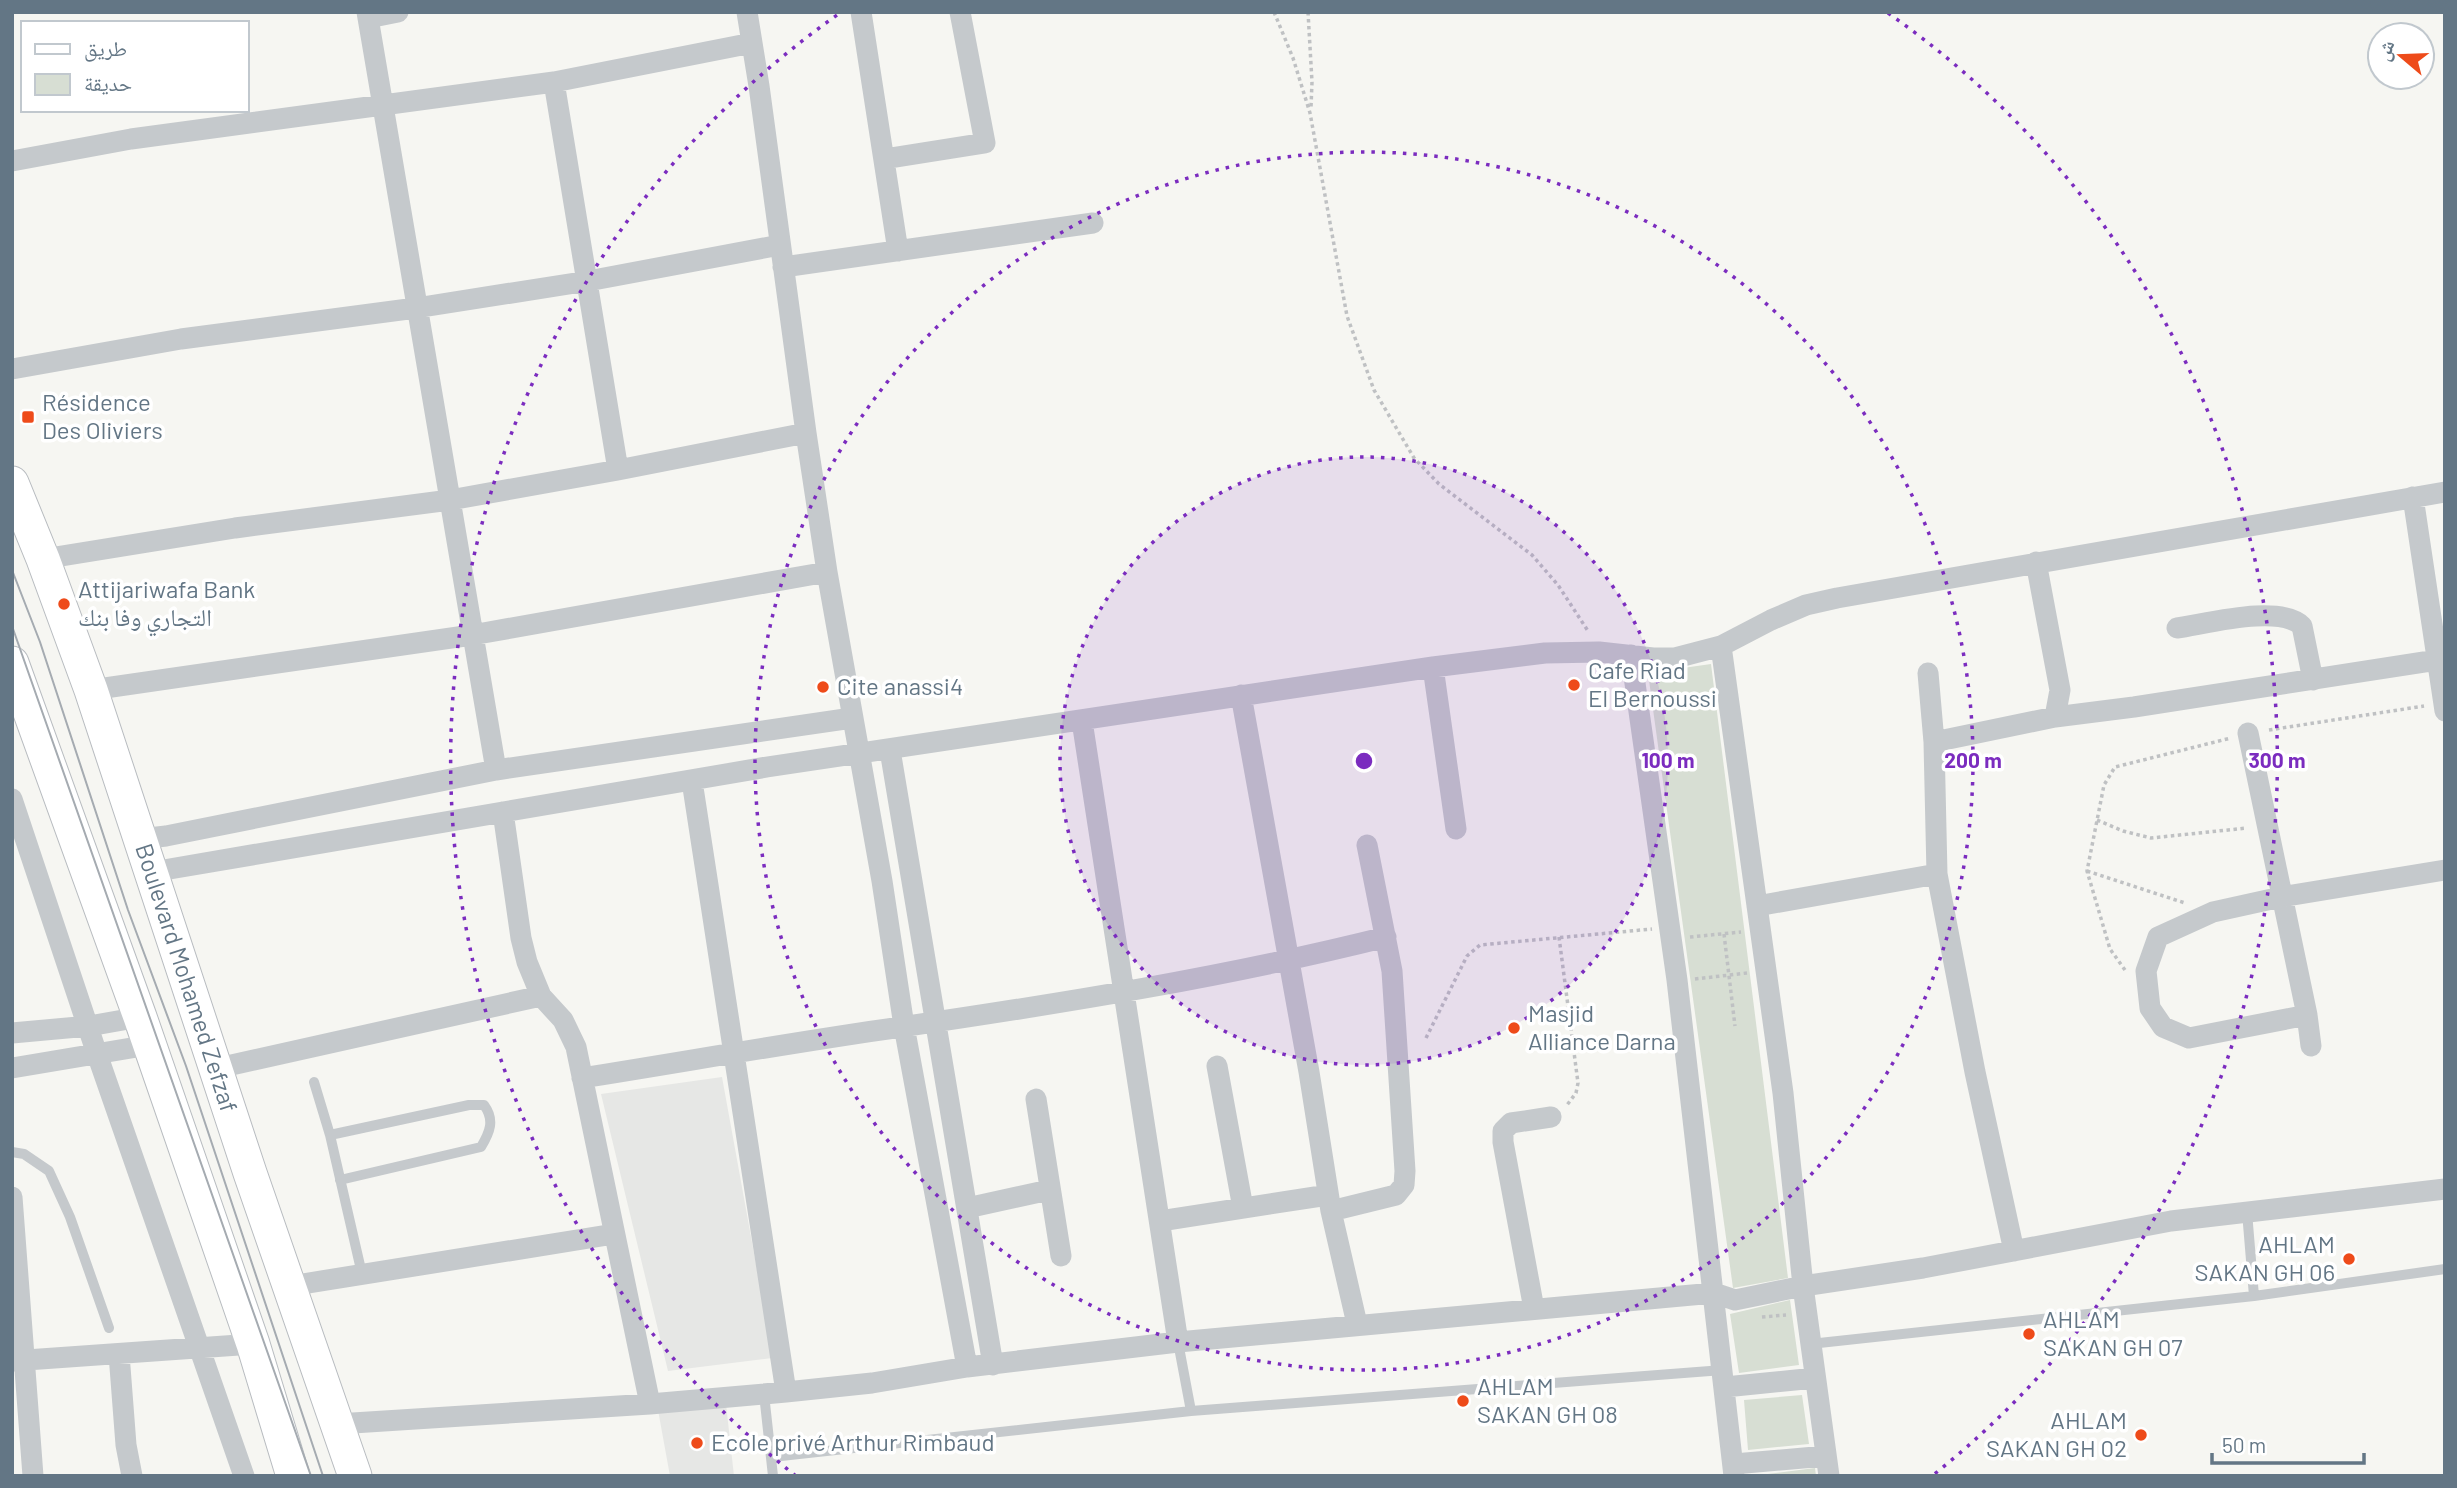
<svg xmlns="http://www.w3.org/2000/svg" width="2457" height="1488" font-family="Barlow,'Noto Naskh Arabic',sans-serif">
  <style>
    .built { fill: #e6e7e5 }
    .green { fill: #d7ded3 }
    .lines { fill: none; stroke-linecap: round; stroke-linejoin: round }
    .primary-casing { stroke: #b8bcc0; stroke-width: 35 }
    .path { stroke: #bfc1c3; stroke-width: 3.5; stroke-dasharray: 3.5 3.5; stroke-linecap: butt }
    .lane { stroke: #c5c9cc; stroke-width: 10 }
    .street { stroke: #c5c9cc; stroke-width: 21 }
    .primary { stroke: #fff; stroke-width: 33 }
    .tram { stroke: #a5abb1; stroke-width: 2 }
    .ring { fill: none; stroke: #7b2cbf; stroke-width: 3.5; stroke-dasharray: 3.5 7 }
    .poi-dot { fill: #ee4b1a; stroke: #fff; stroke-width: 2.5 }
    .labels { text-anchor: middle; stroke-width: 7; stroke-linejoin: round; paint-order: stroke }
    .poi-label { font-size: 24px; fill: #637685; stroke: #fff; text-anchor: start }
    .street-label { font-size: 24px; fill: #637685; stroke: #fff }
    .centre { fill: #7b2cbf; stroke: #fff; stroke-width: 3.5 }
    .ring-label { font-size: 21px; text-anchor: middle; font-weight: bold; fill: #7b2cbf; stroke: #fff; stroke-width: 7; stroke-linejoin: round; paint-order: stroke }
  </style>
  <rect width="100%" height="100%" fill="#f6f6f2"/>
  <path class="built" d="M722,1077L773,1358L668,1371L601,1094Z
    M726,1404L734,1476H670L658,1410Z"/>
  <path class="green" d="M1711,664L1788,1278L1733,1288L1648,673Z
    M1790,1300L1799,1365L1739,1373L1730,1314Z
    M1802,1395L1809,1444L1748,1450L1744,1400Z
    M1815,1468L1816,1476H1751Z"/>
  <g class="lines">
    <defs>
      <path id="primary" d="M12,483L43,559L91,690L250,1173L355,1476
        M12,663L140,1017L253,1344L293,1476"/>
    </defs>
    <use href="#primary" class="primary-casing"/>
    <path class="path" d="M1274,12L1293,58L1310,113L1347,316L1374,390L1414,458L1439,484L1532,555L1558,585L1588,631
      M1308,12L1312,82L1311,107
      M2269,730L2424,706
      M2097,820L2123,831L2151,838L2247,828
      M2087,871L2185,903
      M1724,934L1735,1026
      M1559,937L1578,1083L1576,1093L1567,1105
      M1690,937L1741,932
      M2125,970L2110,949L2087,871L2104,785L2115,767L2231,738
      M1695,979L1747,973
      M1426,1038L1467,956L1480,945L1652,929
      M1762,1317L1786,1315"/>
    <path class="lane" d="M314,1082L330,1135L362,1274
      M330,1135L469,1105H484C495,1120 490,1132 481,1147L340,1180
      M12,1152L24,1154L49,1171L70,1217L109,1328
      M2254,1296L2445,1269
      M1810,1344L2254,1296L2247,1212
      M764,1394L773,1476
      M1191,1411L1723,1370
      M772,1457L1191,1411L1178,1342"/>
    <path class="street" d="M367,12L496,770
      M747,12L759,86L806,433L827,572L882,881L904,1026L967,1367
      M861,12L898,251
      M368,18L398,12
      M554,82L618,470
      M884,159L985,143L960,12
      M12,161L131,139L554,82L752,43
      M783,267L1093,223
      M12,369L181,339L416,308L588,281L780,245
      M2413,497L2445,711
      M43,559L235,528L450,500L618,470L806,433
      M2177,628C2206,624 2279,604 2302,626L2313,680
      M1721,646L1783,1093L1803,1286L1829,1476
      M1631,655L1677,980L1734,1476
      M1433,667L1456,829
      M1928,673L1934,742L1937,874L1975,1072L2014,1251
      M91,690L472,635L827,572
      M1241,695L1309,1072L1331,1211L1357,1324
      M2055,717L2134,707L2437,660
      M1082,721L1178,1342
      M2248,733L2307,1015L2311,1046
      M1934,742L2055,717L2060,690L2036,562
      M890,750L993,1365
      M692,781L786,1392
      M12,799L97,1054L244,1476
      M503,812L521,938L527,962L541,996L563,1020L576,1047L650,1404
      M140,839L166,836L496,770L852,718
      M152,872L767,767L1433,667L1545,653L1599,652L1653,658H1675L1721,646L1771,620L1806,605L1837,598L2445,492
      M1757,906L1937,874
      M2307,1015L2189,1038L2163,1027L2150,1008L2146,971L2158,937L2213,912L2281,897L2445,870
      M12,1033L89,1026L140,1017
      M1217,1066L1243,1208
      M12,1068L149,1045
      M218,1068L541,996
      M582,1078C689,1061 795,1042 901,1027C1064,1003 1226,977 1386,937
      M1036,1099L1061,1256
      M12,1197L33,1476
      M967,1208L1049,1190
      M1331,1211L1396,1195L1404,1185L1405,1171L1392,971L1367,845
      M1160,1221L1328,1195
      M290,1286L614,1234
      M1534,1309L1503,1142V1131L1511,1123L1551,1117
      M119,1354L126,1445L132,1476
      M12,1361L253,1344
      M1725,1387L1815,1378
      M337,1424L650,1404L786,1392L872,1383L967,1367L1178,1342L1714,1293L1735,1300L1803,1286L1923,1268L2171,1221L2445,1189
      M1734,1464L1826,1456"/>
    <use href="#primary" class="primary"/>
    <path class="tram" d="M12,570L40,642L128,910L186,1066L323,1476
      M12,626L311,1476"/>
  </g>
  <circle cx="1364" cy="761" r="304" fill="#7b2cbf" fill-opacity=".12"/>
  <g class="ring">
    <circle cx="1364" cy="761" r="304"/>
    <circle cx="1364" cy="761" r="609"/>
    <path d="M796 1476A913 913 0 0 1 840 13M1888 13A913 913 0 0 1 1932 1476"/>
  </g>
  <g class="poi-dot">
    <rect x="21" y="410" width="14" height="14" rx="3.5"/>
    <circle cx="64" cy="604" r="7"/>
    <circle cx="1574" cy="685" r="7"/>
    <circle cx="823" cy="687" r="7"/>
    <circle cx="1514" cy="1028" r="7"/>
    <circle cx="2349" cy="1259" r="7"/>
    <circle cx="2029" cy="1334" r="7"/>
    <circle cx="1463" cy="1401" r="7"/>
    <circle cx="2141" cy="1435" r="7"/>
    <circle cx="697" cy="1443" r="7"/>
  </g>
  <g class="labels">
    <g class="poi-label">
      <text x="42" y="411">Résidence<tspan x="42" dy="28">Des Oliviers</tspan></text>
      <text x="78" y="598">Attijariwafa Bank<tspan x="78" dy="28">التجاري وفا بنك</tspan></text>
      <text x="1588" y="679">Cafe Riad<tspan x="1588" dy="28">El Bernoussi</tspan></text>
      <text x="837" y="695">Cite anassi4</text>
      <text x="1528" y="1022">Masjid<tspan x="1528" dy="28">Alliance Darna</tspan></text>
      <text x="2335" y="1253" text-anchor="end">AHLAM<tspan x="2335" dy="28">SAKAN GH 06</tspan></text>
      <text x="2043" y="1328">AHLAM<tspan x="2043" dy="28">SAKAN GH 07</tspan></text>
      <text x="1477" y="1395">AHLAM<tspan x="1477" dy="28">SAKAN GH 08</tspan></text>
      <text x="2127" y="1429" text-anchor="end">AHLAM<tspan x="2127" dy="28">SAKAN GH 02</tspan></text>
      <text x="711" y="1451">Ecole privé Arthur Rimbaud</text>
    </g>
    <g class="street-label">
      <text transform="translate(186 978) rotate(72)" y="8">Boulevard Mohamed Zefzaf</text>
    </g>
  </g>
  <circle cx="1364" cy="761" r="10" class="centre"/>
  <g class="ring-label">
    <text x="1668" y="768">100 m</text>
    <text x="1973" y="768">200 m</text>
    <text x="2277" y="768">300 m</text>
  </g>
  <rect width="2457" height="1488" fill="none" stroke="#637685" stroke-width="28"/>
  <rect x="21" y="21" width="228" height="91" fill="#ffffff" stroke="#c1c8ce" stroke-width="2"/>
  <rect x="35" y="44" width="35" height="10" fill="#ffffff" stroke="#c1c8ce" stroke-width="2"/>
  <text x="84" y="56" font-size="21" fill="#637685">طريق</text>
  <rect x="35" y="74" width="35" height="21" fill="#d7ded3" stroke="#c1c8ce" stroke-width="2"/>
  <text x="84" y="91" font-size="21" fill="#637685">حديقة</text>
  <g transform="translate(2401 56) rotate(289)"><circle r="33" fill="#ffffff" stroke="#c1c8ce" stroke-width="2"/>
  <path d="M0-5L12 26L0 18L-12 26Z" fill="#ee4b1a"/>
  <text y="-10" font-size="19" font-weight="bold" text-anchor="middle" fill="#637685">ش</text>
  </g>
  <path d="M2212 1453v10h152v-10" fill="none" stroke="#637685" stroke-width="3.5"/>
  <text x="2222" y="1453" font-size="21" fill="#637685" stroke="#ffffff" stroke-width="5" paint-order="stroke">50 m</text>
</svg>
